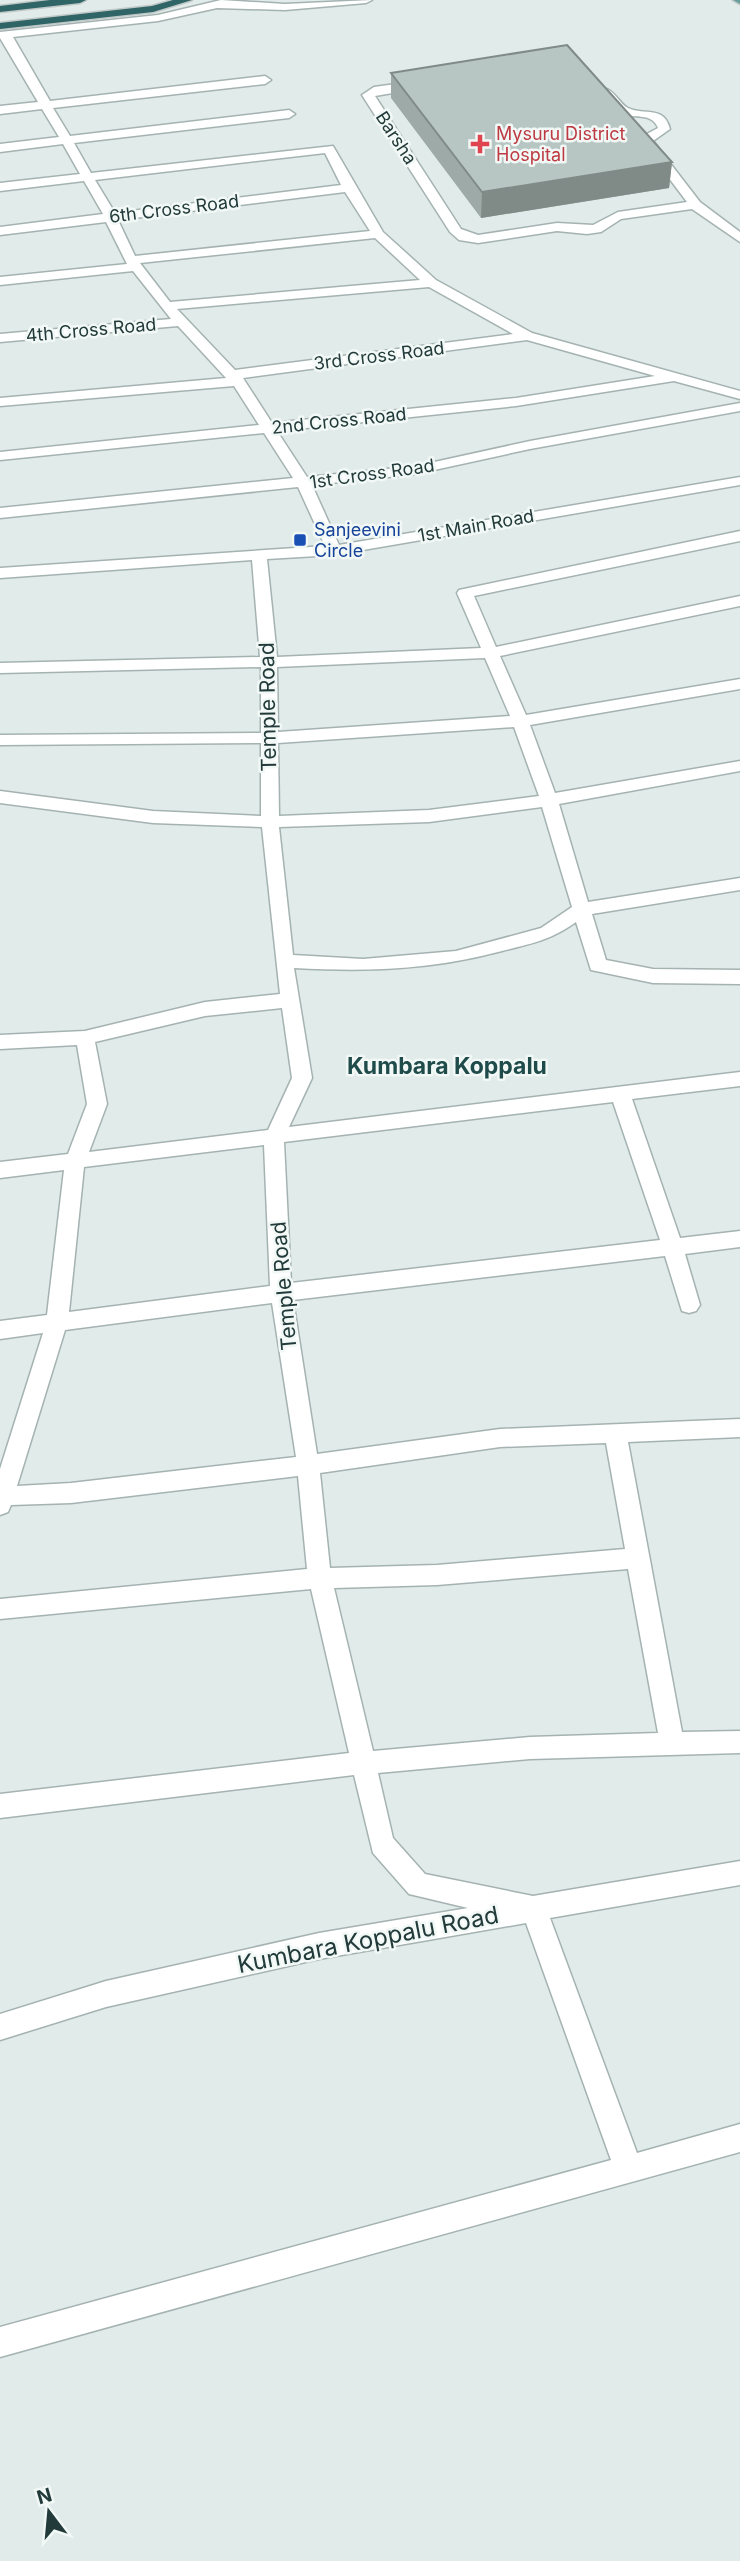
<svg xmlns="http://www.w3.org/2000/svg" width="740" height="2561" font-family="Inter,sans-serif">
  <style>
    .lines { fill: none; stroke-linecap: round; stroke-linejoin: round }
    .minor-casing { stroke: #a4b3b1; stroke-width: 3 }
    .major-casing { stroke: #c1c8c8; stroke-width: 3 }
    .highway-casing { stroke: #c1c8c8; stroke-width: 3 }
    .minor { fill: #fff; fill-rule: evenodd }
    .major { fill: #679f9d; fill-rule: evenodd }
    .highway { fill: #2f6566; fill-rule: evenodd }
    .wall { fill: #9daaa7 }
    .shaded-wall { fill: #808b88 }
    .building { fill: #b7c6c2; stroke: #808b88; stroke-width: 2 }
    .health-dot { fill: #e0444e; stroke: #f1f8f6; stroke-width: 2.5 }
    .transit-dot { fill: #1a4fb4; stroke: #f1f8f6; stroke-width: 2.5 }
    .labels { text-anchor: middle; stroke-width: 5; stroke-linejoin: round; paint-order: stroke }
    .far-health-label { font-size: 18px; fill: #be3a42; stroke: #f1f8f6; text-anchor: start }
    .far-street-label { font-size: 18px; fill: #223b3a; stroke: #f1f8f6 }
    .far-transit-label { font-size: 18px; fill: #164399; stroke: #f1f8f6; text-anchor: start }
    .street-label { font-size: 21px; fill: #223b3a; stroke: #f1f8f6 }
    .neighbourhood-label { font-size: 23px; font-weight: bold; fill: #1f4c4b; stroke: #f1f8f6 }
    .near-street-label { font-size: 24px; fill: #223b3a; stroke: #f1f8f6 }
  </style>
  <rect width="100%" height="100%" fill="#e1ebe9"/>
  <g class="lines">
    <defs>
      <path id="minor" d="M221,0L285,4L372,0L366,3L285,10L217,8L158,21L13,37L50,101L265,76L271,80L265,84L53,108L70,136L289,110L295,114L289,118L74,143L91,173L333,146L383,232L436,280L532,333L740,391V399L674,381L516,406L277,431L307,477L416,466L530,441L740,403V411L530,449L416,474L312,485L339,545L740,477V485L334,555L267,559L277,657L481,648L457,593L459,590L740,531V541L474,596L496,647L740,596V606L500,656L526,715L740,679V689L530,725L555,793L740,761V771L559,804L588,902L740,878V890L592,914L606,960L653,969L740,970V984L653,983L591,970L576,922C549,941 533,943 502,951C431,970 368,972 294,968L312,1078L289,1127L740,1072V1086L632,1099L680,1238L740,1231V1247L685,1254L700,1305L696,1311L689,1313L682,1311L665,1256L293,1300L317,1454L500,1429L740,1419V1437L628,1442L682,1732L740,1731V1753L530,1759L378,1773L393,1838L425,1874L533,1896L740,1861V1885L550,1918L637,2153L740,2124V2152L0,2357V2327L611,2160L526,1923L319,1959L106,2007L0,2040V2014L106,1981L319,1933L468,1908L409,1894L373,1853L354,1775L0,1818V1794L349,1753L311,1589L0,1619V1599L307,1569L298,1476L71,1503L11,1505L8,1512L0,1515V1469L43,1333L0,1339V1321L47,1315L64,1170L0,1178V1162L68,1154L87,1104L77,1045L0,1049V1035L85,1031L205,1002L280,994L262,827L153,823L0,803V791L153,811L261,816V743L0,745V735L261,733V667L0,673V663L260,657L252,560L0,578V568L325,546L298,487L0,518V508L293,478L264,433L0,460V452L259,425L234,386L0,406V398L226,378L178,326L0,342V334L171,319L133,271L0,285V277L127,264L106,222L0,235V227L103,214L84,181L0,191V183L80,174L63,144L0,152V144L59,137L42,109L0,114V106L38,102L0,38V32L158,15ZM325,153L341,185L115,213L95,180ZM345,192L370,231L135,256L118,220ZM375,238L420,280L170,302L140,263ZM429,287L513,334L235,370L177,309ZM527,340L655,376L516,398L272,423L243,378ZM485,658L510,716L278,732L277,667ZM514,727L539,796L429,810L279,816L278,743ZM542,807L572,907L541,928L456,951L363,959L293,955L279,827L429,822ZM282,1008L292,1078L268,1130L89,1152L107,1104L95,1042L205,1016ZM613,1102L660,1240L291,1283L284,1142ZM264,1145L270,1286L69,1312L84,1167ZM272,1303L296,1457L71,1483L17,1486L65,1330ZM606,1443L625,1549L437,1565L330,1568L320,1473L500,1447ZM628,1569L658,1733L530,1737L373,1751L334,1588L437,1585Z
        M418,81L424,85L422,88L375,96L461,229L478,235L557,223L593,225L618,212L687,202L641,141L643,136L658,128C652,112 634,119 622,114C614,111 606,99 601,93L607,89C616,93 620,104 628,108C645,116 664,105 670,129L653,141L700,202L740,232V242L692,209L621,219L601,232L587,234L557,231L478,243L459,240L450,232L362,95L374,87Z"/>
      <path id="major" d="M733,0H740V4Z"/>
      <path id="highway" d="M50,0H86L80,3L0,12V6Z
        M173,0H192L153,12L0,29V23L152,6Z"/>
    </defs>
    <use href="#minor" class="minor-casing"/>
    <use href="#major" class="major-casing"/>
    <use href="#highway" class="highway-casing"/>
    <use href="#minor" class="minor"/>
    <use href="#major" class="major"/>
    <use href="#highway" class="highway"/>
  </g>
  <path class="wall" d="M391,73L672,162L669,188L481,218L391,98Z"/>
  <path class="shaded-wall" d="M672,162L669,188L481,218L482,192Z"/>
  <path class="building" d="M567,45L672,162L482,192L391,73Z"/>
  <path class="health-dot" d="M476.5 133.5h7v7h7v7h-7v7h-7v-7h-7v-7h7z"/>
  <rect class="transit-dot" x="293" y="533" width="14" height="14" rx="3.5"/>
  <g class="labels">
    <g class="far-health-label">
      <text x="496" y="140">Mysuru District<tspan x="496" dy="21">Hospital</tspan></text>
    </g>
    <g class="far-street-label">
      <text transform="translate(396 138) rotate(57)" y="6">Barsha</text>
      <text transform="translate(174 209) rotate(-7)" y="6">6th Cross Road</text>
      <text transform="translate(91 330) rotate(-5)" y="6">4th Cross Road</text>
      <text transform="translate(379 356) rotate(-7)" y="6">3rd Cross Road</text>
      <text transform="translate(339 421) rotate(-6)" y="6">2nd Cross Road</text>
      <text transform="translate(372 474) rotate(-8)" y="6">1st Cross Road</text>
      <text transform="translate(476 526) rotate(-10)" y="6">1st Main Road</text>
    </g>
    <g class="far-transit-label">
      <text x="314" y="536">Sanjeevini<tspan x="314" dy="21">Circle</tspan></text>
    </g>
    <g class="street-label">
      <text transform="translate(268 707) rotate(-91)" y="7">Temple Road</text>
      <text transform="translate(284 1286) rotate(-95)" y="7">Temple Road</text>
    </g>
    <g class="neighbourhood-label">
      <text x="447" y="1074">Kumbara Koppalu</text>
    </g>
    <g class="near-street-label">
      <text transform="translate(368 1940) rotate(-11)" y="8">Kumbara Koppalu Road</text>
    </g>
  </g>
  <g transform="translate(49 2512) rotate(344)" stroke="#f1f8f6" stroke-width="5" paint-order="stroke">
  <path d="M0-5L12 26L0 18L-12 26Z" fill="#223b3a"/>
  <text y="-10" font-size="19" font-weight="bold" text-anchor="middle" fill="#223b3a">N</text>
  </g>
</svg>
